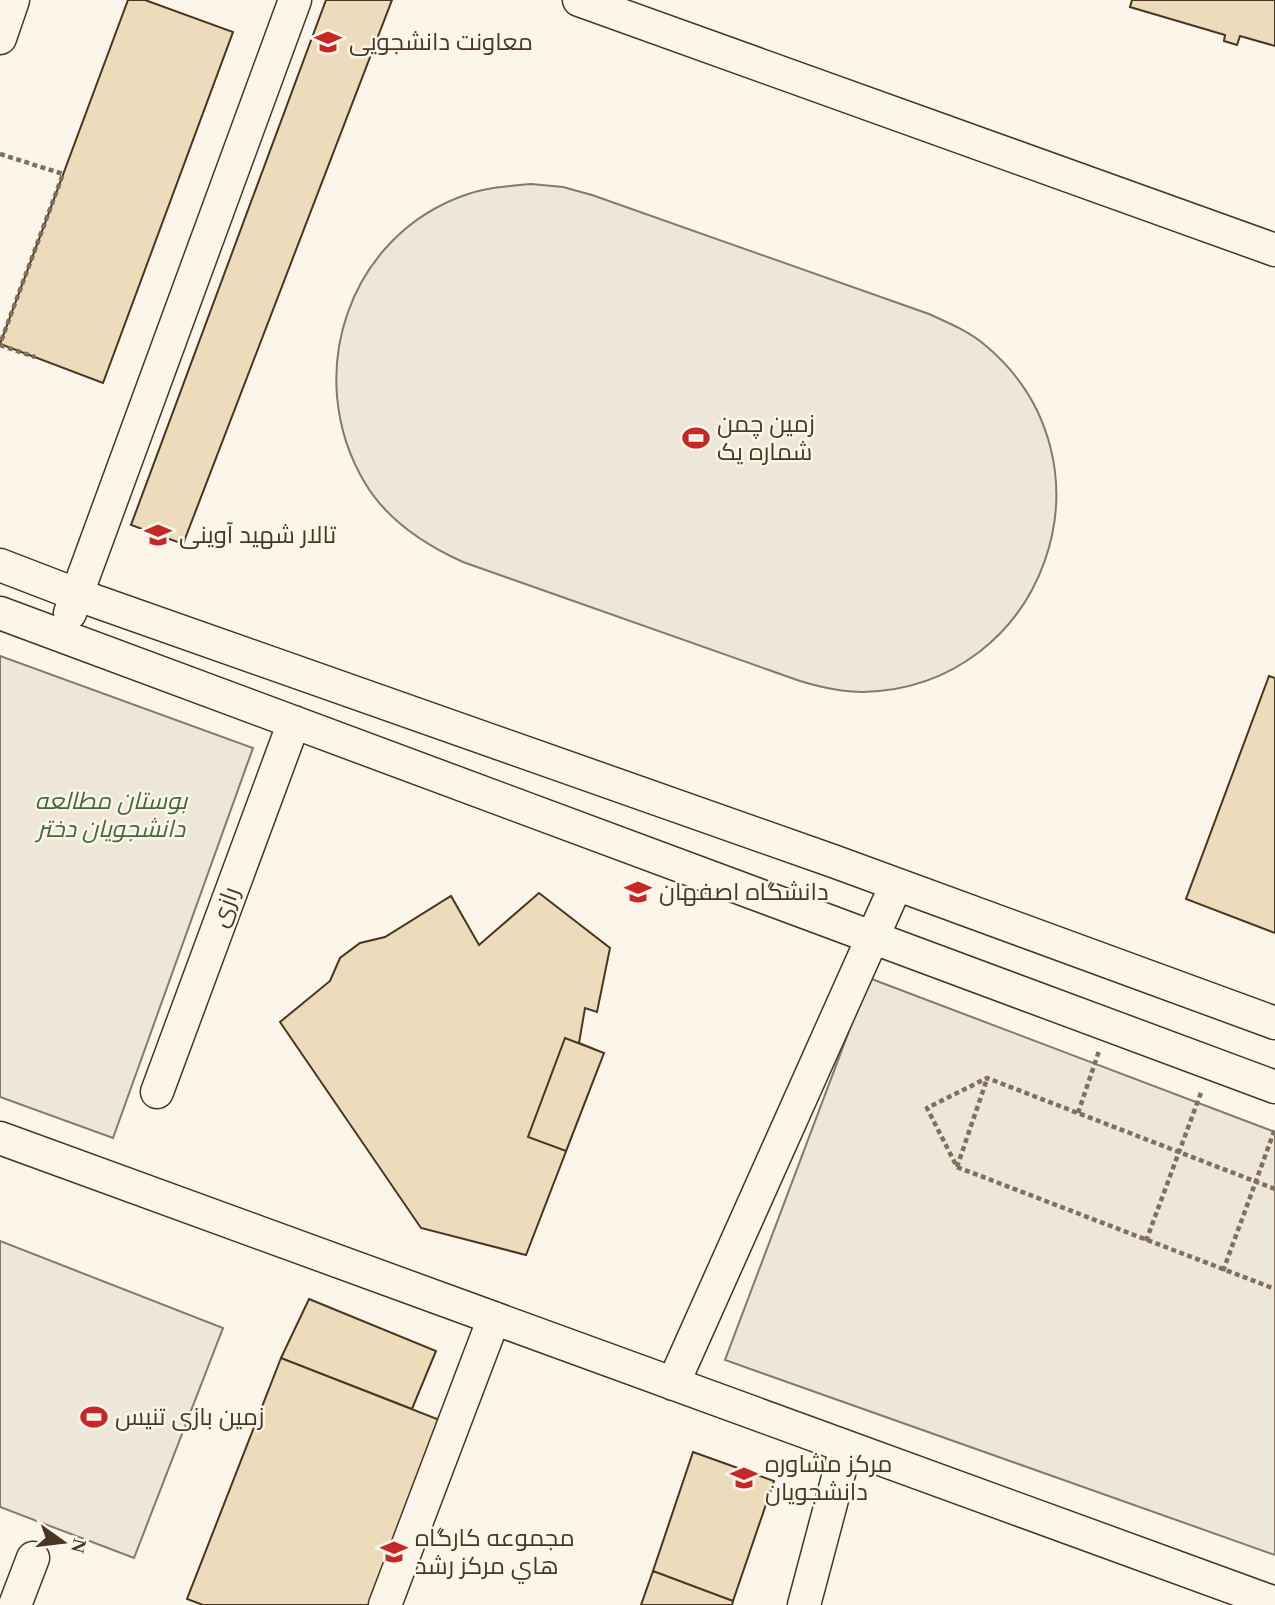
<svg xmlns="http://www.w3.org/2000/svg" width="1275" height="1605" font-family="'Times New Roman',Cairo,serif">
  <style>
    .green { fill: #ede6d9; stroke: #887966; stroke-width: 2 }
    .building { fill: #ecdcbc; stroke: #4a3520; stroke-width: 2 }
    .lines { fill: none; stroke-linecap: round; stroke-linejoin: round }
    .minor-casing { stroke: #4a3520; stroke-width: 35 }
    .path { stroke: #7f6f5c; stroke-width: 4.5; stroke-dasharray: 5 3.5; stroke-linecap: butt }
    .minor { stroke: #fbf6e9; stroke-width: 32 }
    .labels { text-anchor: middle; stroke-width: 5; stroke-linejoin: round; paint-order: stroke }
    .poi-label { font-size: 24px; fill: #4a3520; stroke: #fbf6e9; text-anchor: start }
    .park-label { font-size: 24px; font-style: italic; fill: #436837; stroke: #fbf6e9 }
    .street-label { font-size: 24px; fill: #4a3520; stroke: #fbf6e9 }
  </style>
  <rect width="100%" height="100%" fill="#fbf6e9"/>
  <path class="green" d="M531,184L563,187L592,195L929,314C949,323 968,331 985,345C1125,462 1045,688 863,692C841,692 820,687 800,681L463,562C423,544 387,520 365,483C301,376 348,234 468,194C489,187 510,186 531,184Z
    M0,656L253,748L113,1138L0,1097Z
    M869,978L1275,1132V1555L725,1360Z
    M0,1241L223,1328L134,1558L0,1507Z"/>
  <path class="building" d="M128,0H145L233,32L103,383L0,344Z
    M326,0H392L183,544L131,525Z
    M1132,0H1275V46L1240,36L1237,45L1224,41L1225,35L1130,7Z
    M1269,676L1275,678V933L1186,899Z
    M539,893L610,948L597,1012L585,1008L579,1043L604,1053L526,1255L421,1228L280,1022L330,981L340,958L360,943L385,937L451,896L479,945Z
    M565,1038L604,1053L566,1151L528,1137Z
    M309,1299L436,1351L412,1409L281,1358Z
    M281,1358L455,1426L385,1605H203L187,1599Z
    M693,1452L774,1481L733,1601L653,1571Z
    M653,1571L733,1601L732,1605H641Z"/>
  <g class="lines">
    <defs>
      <path id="minor" d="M579,0L1275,250
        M0,38L13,0
        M0,565L78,595L833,861L1275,1023
        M0,613L1275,1087
        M70,613L295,0
        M157,1092L294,722
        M0,1138L1275,1603
        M673,1384L896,885
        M15,1605L33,1558
        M385,1605L494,1318
        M804,1605L846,1447"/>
    </defs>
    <use href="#minor" class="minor-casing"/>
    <path class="path" d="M0,154L63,174L0,344
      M0,345L35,357
      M1078,1113L1099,1051
      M957,1167L987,1079
      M1275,1189L987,1078L927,1108L957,1167L1275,1289
      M1146,1241L1202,1090
      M1223,1271L1275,1129"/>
    <use href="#minor" class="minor"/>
  </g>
  <defs>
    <symbol id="university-bare" viewBox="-9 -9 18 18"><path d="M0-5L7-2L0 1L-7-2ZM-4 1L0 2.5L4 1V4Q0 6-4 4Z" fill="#c62828" stroke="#fbf6e9" stroke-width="2.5" paint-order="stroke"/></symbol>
    <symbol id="stadium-bare" viewBox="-9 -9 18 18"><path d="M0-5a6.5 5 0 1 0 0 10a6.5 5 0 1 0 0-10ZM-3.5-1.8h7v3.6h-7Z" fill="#c62828" stroke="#fbf6e9" stroke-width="2.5" paint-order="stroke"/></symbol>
  </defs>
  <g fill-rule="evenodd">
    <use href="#university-bare" x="309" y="23" width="38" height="38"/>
    <use href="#stadium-bare" x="677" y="419" width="38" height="38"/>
    <use href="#university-bare" x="139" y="516" width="38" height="38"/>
    <use href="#university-bare" x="619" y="873" width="38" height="38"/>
    <use href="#stadium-bare" x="75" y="1398" width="38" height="38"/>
    <use href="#university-bare" x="725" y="1459" width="38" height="38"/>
    <use href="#university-bare" x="375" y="1533" width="38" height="38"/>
  </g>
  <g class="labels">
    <g class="poi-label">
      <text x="349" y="50">معاونت دانشجویی</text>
      <text x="717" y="432">زمین چمن<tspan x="717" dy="28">شماره یک</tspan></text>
      <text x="179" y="543">تالار شهید آوینی</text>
      <text x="659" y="900">دانشگاه اصفهان</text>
      <text x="115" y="1425">زمین بازی تنیس</text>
      <text x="765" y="1472">مرکز مشاوره<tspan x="765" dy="28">دانشجویان</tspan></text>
      <text x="415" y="1546">مجموعه کارگاه<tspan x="415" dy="28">هاي مرکز رشد</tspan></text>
    </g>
    <g class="park-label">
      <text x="111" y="809">بوستان مطالعه<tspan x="111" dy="28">دانشجویان دختر</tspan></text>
    </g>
    <g class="street-label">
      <text transform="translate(225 907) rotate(-70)" y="8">رازی</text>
    </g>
  </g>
  <g transform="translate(63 1542) rotate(104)" stroke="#fbf6e9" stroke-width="5" paint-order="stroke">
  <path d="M0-5L12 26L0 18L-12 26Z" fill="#4a3520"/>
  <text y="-10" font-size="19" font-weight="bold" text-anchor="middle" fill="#4a3520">N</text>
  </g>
</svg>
